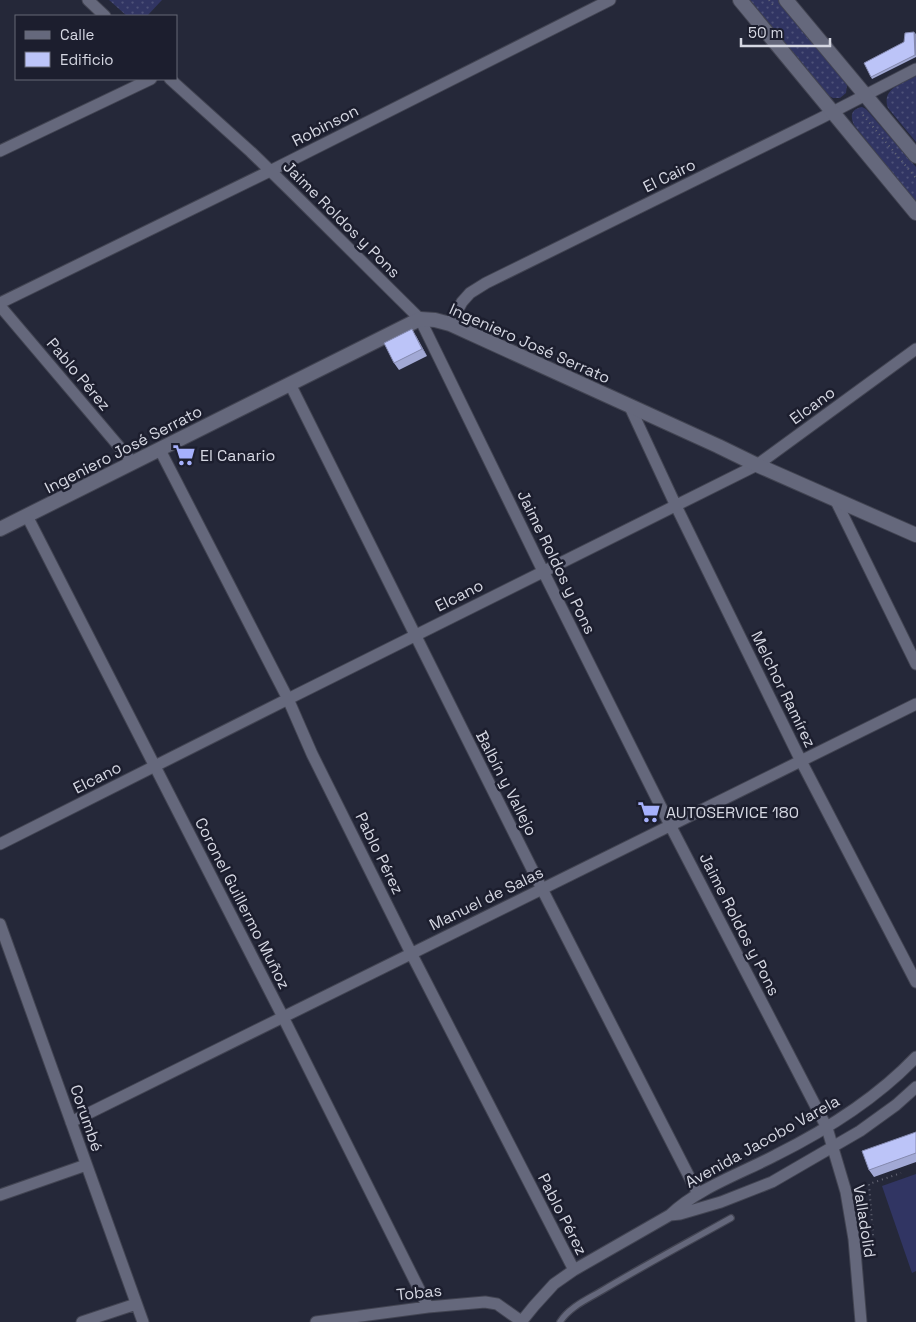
<svg xmlns="http://www.w3.org/2000/svg" width="916" height="1322" font-family="'Space Grotesk',sans-serif">
  <style>
    .grass { fill: url(#grass-dots) }
    .garden { fill: #313563 }
    .lines { fill: none; stroke-linecap: round; stroke-linejoin: round }
    .service-casing { stroke: #424452; stroke-width: 8 }
    .minor-casing { stroke: #424452; stroke-width: 13 }
    .tertiary-casing { stroke: #424452; stroke-width: 16 }
    .path { stroke: #656776; stroke-width: 2; stroke-dasharray: 1 4; stroke-linecap: butt }
    .service { stroke: #65687c; stroke-width: 5.5 }
    .minor { stroke: #65687c; stroke-width: 11 }
    .tertiary { stroke: #65687c; stroke-width: 14 }
    .wall { fill: #a2a9d5 }
    .shaded-wall { fill: #8489ae }
    .building { fill: #bcc4f8; stroke: #8489ae }
    .labels { text-anchor: middle; stroke-width: 5; stroke-linejoin: round; paint-order: stroke }
    .street-label { font-size: 16px; fill: #d5d7e2; stroke: #1c1e2e }
    .poi-label { font-size: 16px; fill: #d5d7e2; stroke: #1c1e2e; text-anchor: start }
  </style>
  <defs>
    <pattern id="grass-dots" width="8" height="8" patternUnits="userSpaceOnUse" patternTransform="scale(1.25)"><rect width="8" height="8" fill="#313563"/><path d="M2 2h.1M6 6h.1" fill="none" stroke="#4e5279" stroke-width="1.8" stroke-linecap="round"/></pattern>
  </defs>
  <rect width="100%" height="100%" fill="#252839"/>
  <path class="grass" d="M109,0H162L147,16H127Z
    M750,0H779L841,75L847,85L846,93L840,98H833L829,96Z
    M916,76V142L888,108C881,89 902,83 916,76Z
    M862,107L866,109L916,167V203L854,125C850,116 851,109 862,107Z"/>
  <path class="garden" d="M916,1174V1271L912,1273L882,1186Z"/>
  <g class="lines">
    <defs>
      <path id="service" d="M560,1322C569,1307 588,1299 603,1290C645,1265 688,1242 731,1218"/>
      <path id="minor" d="M88,0L105,16
        M170,79L251,152L290,190L420,319L543,571L670,825L827,1128L846,1192L854,1239L861,1322
        M0,151L151,79
        M0,303L270,171L610,0
        M0,306L133,463
        M450,324L462,302L470,293L486,283L821,118L916,69
        M290,384L542,889L698,1194
        M630,407L676,506L801,761L916,982
        M160,450L288,699L312,754L411,953L574,1270
        M835,499L916,664
        M27,516L283,1017L428,1307
        M0,844L288,699L757,465L916,349
        M0,924L143,1322
        M71,1122L916,704
        M0,1195L86,1165
        M670,1215L680,1214L721,1202L772,1182L860,1131L896,1105L916,1087
        M82,1322L136,1304
        M316,1322L428,1307L485,1302L497,1304L521,1321
        M521,1322L534,1306L554,1284L574,1270L670,1215C698,1188 742,1173 776,1155C826,1130 877,1098 916,1057"/>
      <path id="tertiary" d="M740,0L916,213
        M786,0L916,156
        M0,529L420,319L435,320L450,324L718,446L757,465L916,535"/>
    </defs>
    <use href="#service" class="service-casing"/>
    <use href="#minor" class="minor-casing"/>
    <use href="#tertiary" class="tertiary-casing"/>
    <path class="path" d="M769,0L773,5
      M863,115L916,178
      M856,1188L868,1185
      M865,1227L872,1247H874L869,1184L901,1173"/>
    <use href="#service" class="service"/>
    <use href="#minor" class="minor"/>
    <use href="#tertiary" class="tertiary"/>
  </g>
  <path class="wall" d="M916,34V57L872,79L871,77L904,42Z
    M416,336L427,356L399,370L394,363Z
    M916,1132V1162L874,1177L869,1170Z"/>
  <path class="shaded-wall" d="M914,32L916,34V56L915,55Z
    M412,329L416,336L427,356L422,349Z"/>
  <path class="building" d="M914,32L915,55L871,77L864,63L904,42L905,33Z
    M412,329L422,349L394,363L384,343Z
    M916,1132V1153L869,1170L862,1151Z"/>
  <defs>
    <symbol id="supermarket-bare" viewBox="-9 -9 18 18"><path d="M-6-5.5h2.5l.6 2H6L4.5 2H-2.5L-4.4-4H-6ZM-1.5 3.2a1.3 1.3 0 1 0 .1 0ZM3 3.2a1.3 1.3 0 1 0 .1 0Z" fill="#a6b1fc" stroke="#1c1e2e" stroke-width="2.5" paint-order="stroke"/></symbol>
  </defs>
  <g fill-rule="evenodd">
    <use href="#supermarket-bare" x="168" y="439" width="32" height="32"/>
    <use href="#supermarket-bare" x="633" y="796" width="32" height="32"/>
  </g>
  <g class="labels">
    <g class="street-label">
      <text transform="translate(325 125) rotate(-27)" y="6">Robinson</text>
      <text transform="translate(669 175) rotate(-26)" y="6">El Cairo</text>
      <text transform="translate(342 219) rotate(45)" y="6">Jaime Roldos y Pons</text>
      <text transform="translate(530 343) rotate(24)" y="6">Ingeniero José Serrato</text>
      <text transform="translate(79 374) rotate(50)" y="6">Pablo Pérez</text>
      <text transform="translate(812 405) rotate(-36)" y="6">Elcano</text>
      <text transform="translate(123 449) rotate(-27)" y="6">Ingeniero José Serrato</text>
      <text transform="translate(557 562) rotate(64)" y="6">Jaime Roldos y Pons</text>
      <text transform="translate(459 595) rotate(-27)" y="6">Elcano</text>
      <text transform="translate(784 689) rotate(64)" y="6">Melchor Ramírez</text>
      <text transform="translate(97 777) rotate(-27)" y="6">Elcano</text>
      <text transform="translate(507 783) rotate(63)" y="6">Balbín y Vallejo</text>
      <text transform="translate(380 853) rotate(64)" y="6">Pablo Pérez</text>
      <text transform="translate(486 898) rotate(-26)" y="6">Manuel de Salas</text>
      <text transform="translate(243 903) rotate(63)" y="6">Coronel Guillermo Muñoz</text>
      <text transform="translate(740 924) rotate(63)" y="6">Jaime Roldos y Pons</text>
      <text transform="translate(87 1118) rotate(71)" y="6">Corumbé</text>
      <text transform="translate(762 1141) rotate(-29)" y="6">Avenida Jacobo Varela</text>
      <text transform="translate(563 1214) rotate(63)" y="6">Pablo Pérez</text>
      <text transform="translate(865 1221) rotate(81)" y="6">Valladolid</text>
      <text transform="translate(419 1292) rotate(-6)" y="6">Tobas</text>
    </g>
    <g class="poi-label">
      <text x="200" y="461">El Canario</text>
      <text x="666" y="818">AUTOSERVICE 180</text>
    </g>
  </g>
  <rect x="15" y="15" width="162" height="65" fill="#1c1e2e" stroke="#666876"/>
  <rect x="25" y="31" width="25" height="8" fill="#65687c" stroke="#666876"/>
  <text x="60" y="40" font-size="15" fill="#d5d7e2">Calle</text>
  <rect x="25" y="52" width="25" height="15" fill="#bcc4f8" stroke="#666876"/>
  <text x="60" y="65" font-size="15" fill="#d5d7e2">Edificio</text>
  <path d="M741 38v8h89v-8" fill="none" stroke="#d5d7e2" stroke-width="2.5"/>
  <text x="748" y="38" font-size="15" fill="#d5d7e2" stroke="#1c1e2e" stroke-width="4" paint-order="stroke">50 m</text>
</svg>
